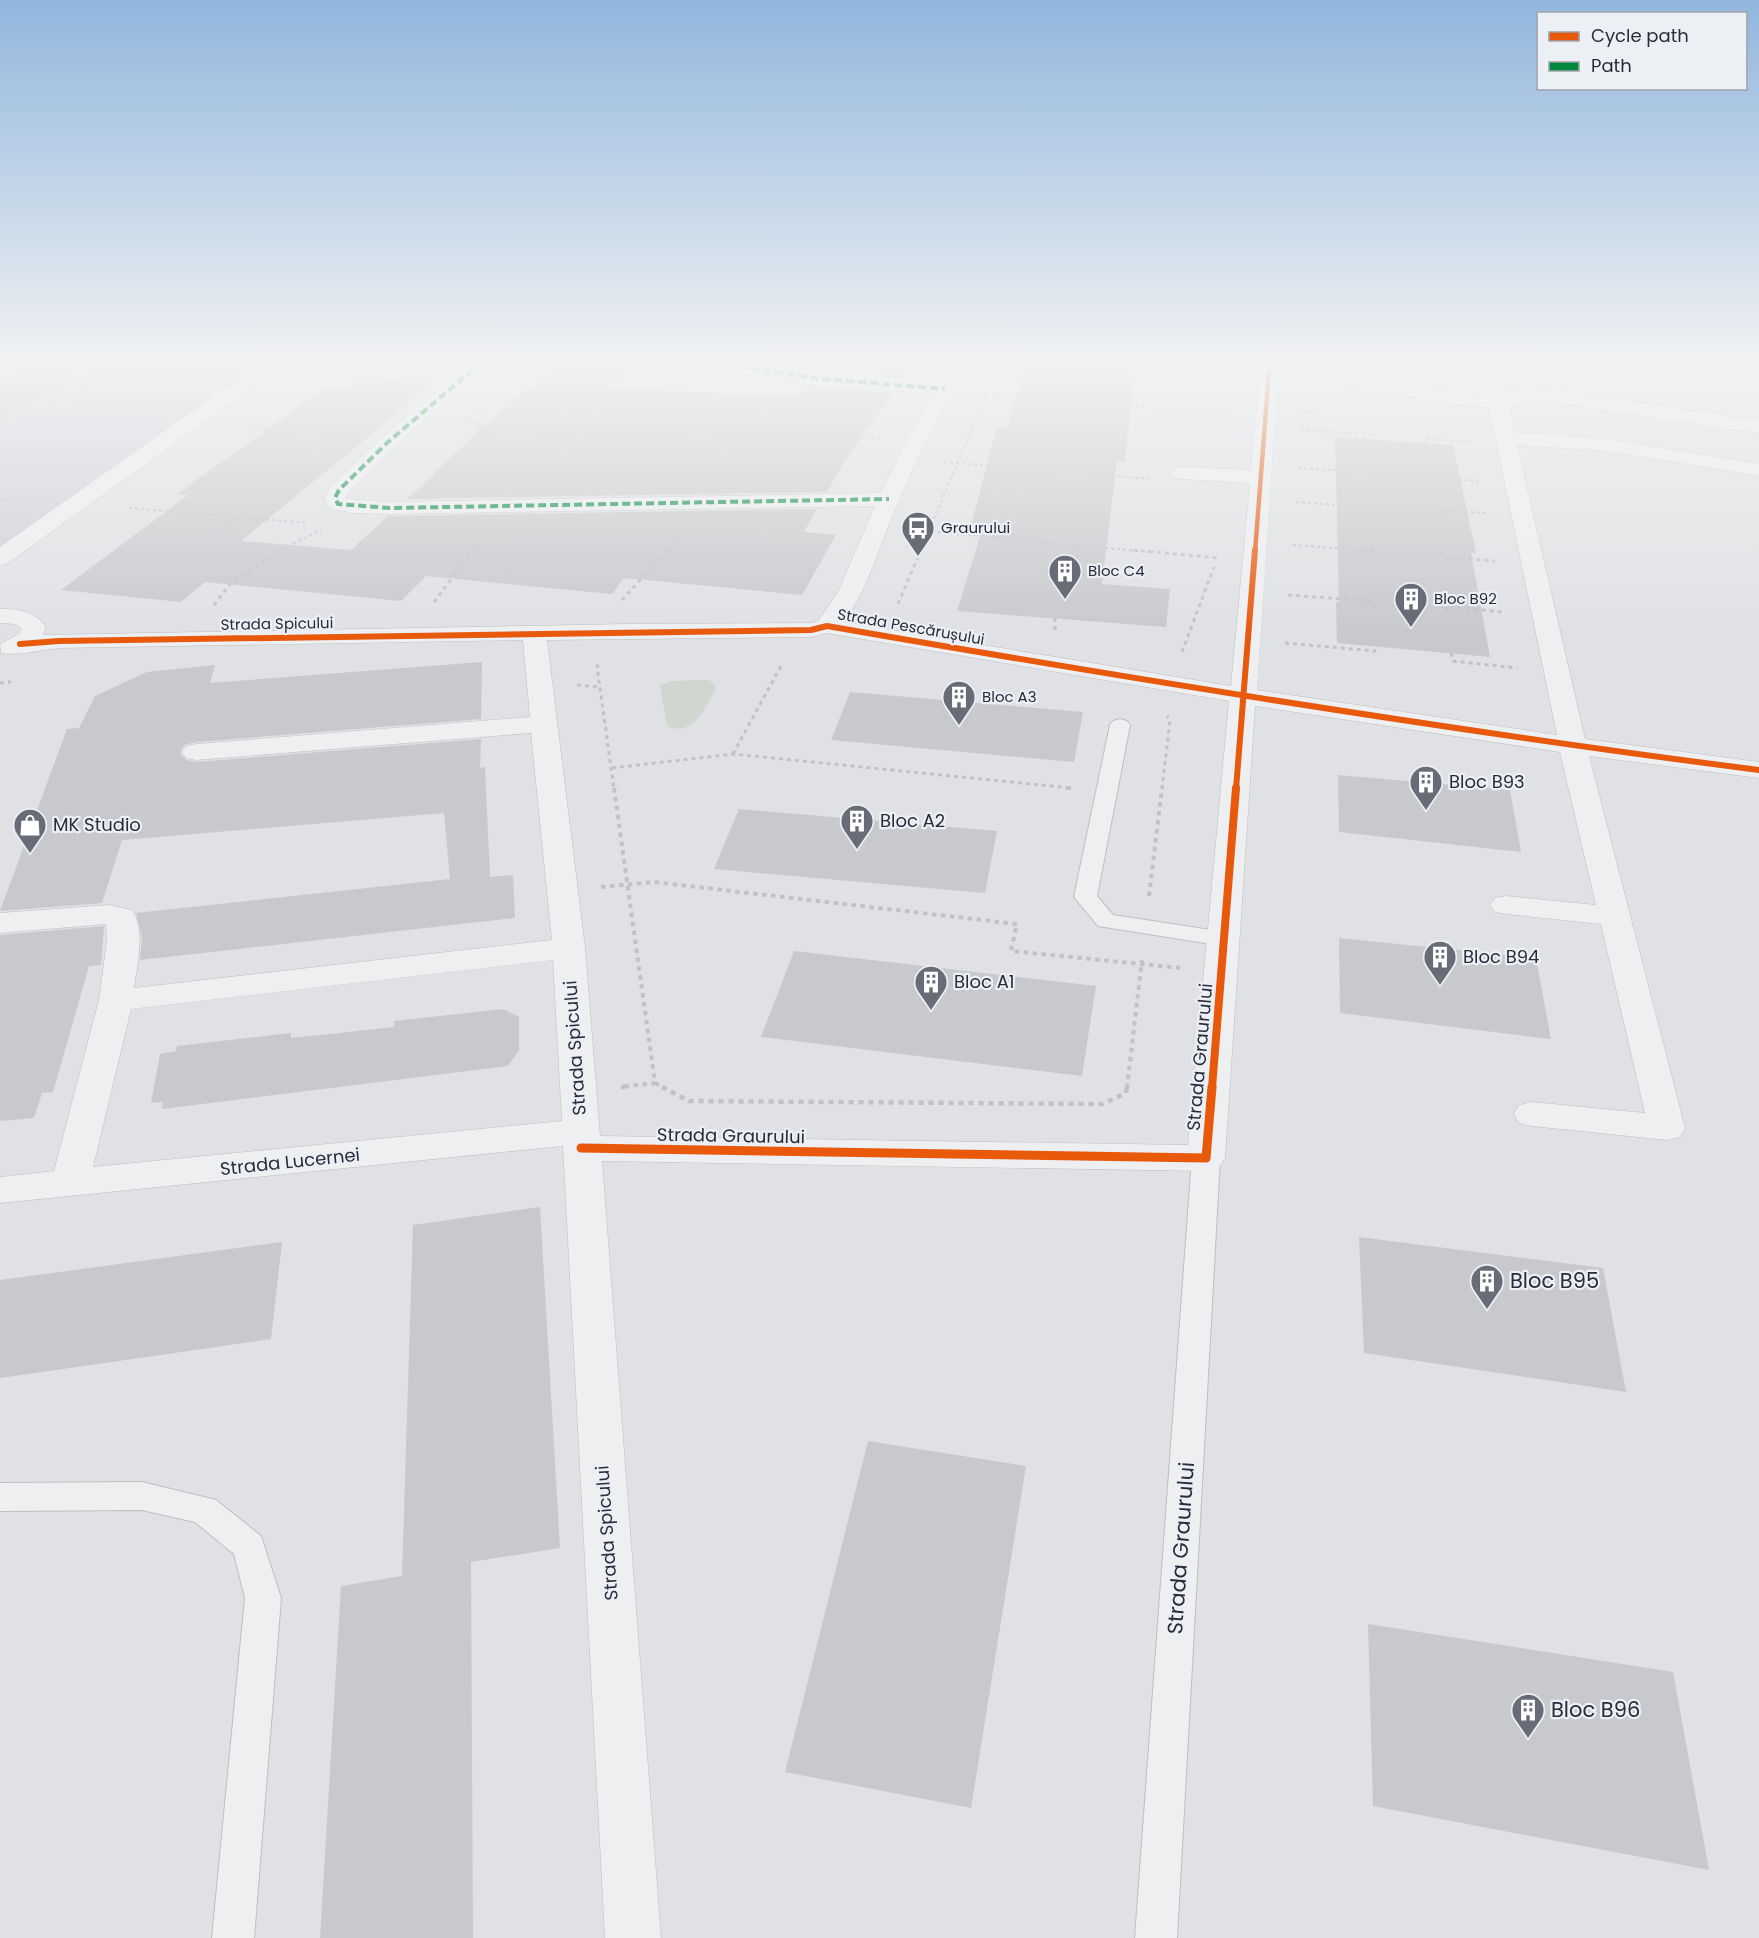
<svg xmlns="http://www.w3.org/2000/svg" width="1759" height="1938" font-family="Poppins,sans-serif">
  <style>
    .built { fill: #ced0d7 }
    .green { fill: #cfd7d0 }
    .building { fill: #c7c9cc }
    .lines { fill: none; stroke-linecap: round; stroke-linejoin: round }
    .lane-casing { stroke: #bdbfc2; stroke-width: 2 }
    .street-casing { stroke: #bdbfc2; stroke-width: 1 }
    .path-far3 { stroke: #c1c2c7; stroke-width: 2; stroke-dasharray: 3 3; stroke-linecap: butt }
    .path-far2 { stroke: #c1c2c7; stroke-width: 3; stroke-dasharray: 4 4; stroke-linecap: butt }
    .path-far1 { stroke: #c1c2c7; stroke-width: 4; stroke-dasharray: 4.5 4.5; stroke-linecap: butt }
    .path { stroke: #c1c2c7; stroke-width: 4.5; stroke-dasharray: 5 5; stroke-linecap: butt }
    .lane { fill: #eeeff1; fill-rule: evenodd }
    .street { fill: #eeeff1; fill-rule: evenodd }
    .quiet { stroke: #00873e; stroke-width: 4; stroke-dasharray: 8 4; stroke-linecap: butt }
    .cycleway-far3-casing { stroke: #eceff4; stroke-width: 7 }
    .cycleway-far2-casing { stroke: #eceff4; stroke-width: 9 }
    .cycleway-far1-casing { stroke: #eceff4; stroke-width: 11 }
    .cycleway-casing { stroke: #eceff4; stroke-width: 13 }
    .cycleway-far3 { stroke: #e8590c; stroke-width: 4.5 }
    .cycleway-far2 { stroke: #e8590c; stroke-width: 6 }
    .cycleway-far1 { stroke: #e8590c; stroke-width: 8 }
    .cycleway { stroke: #e8590c; stroke-width: 9 }
    .labels { text-anchor: middle; stroke-width: 4.5; stroke-linejoin: round; paint-order: stroke }
    .far-poi-label { font-size: 15px; fill: #282d3b; stroke: #eceff4; text-anchor: start }
    .far-street-label { font-size: 15px; fill: #282d3b; stroke: #eceff4 }
    .poi-label { font-size: 18px; fill: #282d3b; stroke: #eceff4; text-anchor: start }
    .street-label { font-size: 18px; fill: #282d3b; stroke: #eceff4 }
    .near-poi-label { font-size: 21px; fill: #282d3b; stroke: #eceff4; text-anchor: start }
    .near-street-label { font-size: 21px; fill: #282d3b; stroke: #eceff4 }
  </style>
  <rect width="100%" height="100%" fill="#dfe1e4"/>
  <path class="built" d="M0,362H278L0,560Z"/>
  <path class="green" d="M706,680L711,681L716,688C705,707 694,738 667,726L660,686L671,681Z"/>
  <path class="building" d="M0,362H99L0,422Z
    M824,362H913L903,378L818,370Z
    M558,365L626,371L609,387L798,398L807,386L893,393L845,460L827,492L407,499L435,474H432L525,390L530,391Z
    M1024,366L1134,371L1125,462L1117,461L1102,584L1170,589L1166,627L957,611L983,527L971,526L997,426L1008,427Z
    M362,378L434,383L241,541L351,550L388,516L817,509L804,532L836,535L802,595L624,578L612,594L426,576L401,601L205,582L181,602L61,590L188,495L177,494L324,389L346,390Z
    M1335,437L1453,445L1476,553H1471L1490,657L1337,643L1336,602H1339Z
    M482,662L481,719L196,742L184,745L180,753L186,760L196,762L481,739L480,768L485,767L490,877L513,875L515,918L140,960L142,937L136,913L450,879L444,813L122,840L102,903L0,911L67,729L79,728L95,696L147,672L215,665L210,683Z
    M850,692L1083,712L1074,762L831,740Z
    M1338,775L1510,790L1521,852L1339,832Z
    M739,809L997,831L985,893L714,869Z
    M104,926L101,965L89,966L53,1092L42,1093L34,1118L0,1121V935Z
    M1339,938L1536,958L1551,1039L1340,1013Z
    M794,951L1096,986L1082,1076L761,1037Z
    M503,1009L519,1017V1050L508,1066L162,1109L163,1102L151,1103L160,1054L176,1051L177,1046L291,1033V1038L339,1033L394,1027V1021Z
    M540,1207L560,1548L471,1562L473,1938H320L341,1586L402,1576L413,1225Z
    M1359,1237L1603,1268L1626,1392L1364,1353Z
    M282,1242L271,1339L0,1378V1280Z
    M868,1441L1026,1466L971,1808L785,1772Z
    M1368,1624L1673,1672L1709,1870L1373,1806Z"/>
  <g class="lines">
    <defs>
      <path id="lane" d="M1120,719L1127,721L1130,725L1097,896L1113,915L1224,932L1232,934L1236,939L1232,944L1224,946L1098,926L1074,897L1110,725L1113,721Z
        M1206,1149L1216,1151L1220,1158L1177,1938H1135L1192,1158L1196,1151Z
        M142,1482L216,1500L261,1536L281,1598L254,1938H212L245,1598L234,1554L195,1522L142,1510L0,1511V1483Z"/>
      <path id="street" d="M266,362H288L8,563L0,565V547L217,394Z
        M471,362H491L395,446L348,493L346,499L390,502L881,493L906,442L934,394L810,384L716,367L707,362H750L810,372L941,383L956,362H974C940,411 914,463 892,517C877,553 867,590 844,622L1231,686L1250,483L1181,479L1174,477L1171,473L1174,469L1181,467L1251,470L1260,374L1219,367L1210,362H1258L1476,395L1545,389L1759,421V433L1545,401L1508,405L1515,433L1607,439L1759,464V476L1607,451L1517,445L1585,739L1759,762V778L1589,756L1685,1128L1680,1137L1667,1140L1532,1126L1519,1123L1514,1114L1519,1105L1532,1102L1645,1113L1601,924L1506,914L1495,912L1490,905L1495,898L1506,896L1596,905L1560,752L1255,706L1225,1158L1219,1167L1206,1171L602,1161L661,1938H605L563,1146L0,1203V1177L54,1171L99,1000L107,940L106,924L0,933V913L109,905L132,910C146,930 137,965 134,988L552,940L531,733L196,760L186,758L182,752L186,746L196,744L530,717L523,640L59,648C44,650 13,656 1,653L0,644L19,634L21,628L15,624L0,623V609C18,609 35,611 46,627L43,635L628,624L811,623L818,621L838,592L875,506L390,514L355,513L330,509L324,498L332,486L381,438ZM1278,376L1476,407H1489L1557,735L1257,690ZM827,633L1229,701L1188,1145L600,1136L585,948L547,640L811,637ZM553,960L562,1121L93,1167L131,1009Z
        M1703,362L1759,363V373L1712,367Z"/>
    </defs>
    <use href="#lane" class="lane-casing"/>
    <use href="#street" class="street-casing"/>
    <path class="path-far3" d="M341,362L423,368
      M0,368L67,374
      M394,385L416,368
      M82,387L67,374L88,362
      M1086,393V402
      M986,395L1230,414
      M35,401L149,410
      M597,410L661,362
      M578,415L600,417L605,422C592,435 572,435 557,426V423L564,418Z
      M1301,415L1316,409
      M605,425L716,434
      M246,426L346,437
      M741,427L761,431L764,437C750,448 728,450 715,437L720,431Z
      M749,428L771,402
      M1301,430L1364,434L1365,439
      M696,432L706,417
      M844,435L851,425
      M764,437L832,436L880,439
      M1424,443L1425,439L1471,442
      M305,455L330,436
      M944,462L1149,479
      M1000,466V493
      M1298,468L1365,472L1366,467
      M706,470L726,444
      M1060,471L1061,458
      M537,472L571,438L475,430L483,424L467,422L485,407L499,408L503,402L597,410
      M1427,472V477L1478,481
      M0,501L20,499
      M1296,502L1368,507L1369,511
      M129,508L307,523
      M1429,515L1428,510L1486,513
      M914,530L1149,552
      M211,538L238,516
      M1039,542L1040,530
      M1293,545L1373,551V545
      M277,552L321,530
      M472,552L482,538
      M667,552L679,536
      M920,552L986,395
      M1078,552L1079,546"/>
    <path class="path-far2" d="M1133,550L1218,558
      M1362,550H1373
      M1441,551L1443,557L1495,561
      M1071,582L1078,550
      M1288,595L1372,601L1374,605
      M622,600L668,550
      M434,602L473,550
      M898,604L921,550
      M214,605L230,584L280,550
      M1447,611L1446,607L1505,612
      M1055,618V633
      M1285,643L1375,651L1372,646
      M1182,652L1214,567
      M1451,653L1453,661L1517,668
      M599,665L597,666L614,789
      M0,683L11,682
      M577,685L600,687
      M733,754L782,664
      M612,768L733,754L1071,788
      M1162,789L1170,720L1167,716"/>
    <path class="path-far1" d="M614,788L655,1083L621,1087
      M1067,788H1071
      M601,887L654,882L1017,924L1011,951L1180,968
      M1149,896L1162,788
      M655,1083L665,1088
      M1127,1088L1142,960"/>
    <path class="path" d="M621,1087H625
      M662,1087L689,1101L1103,1104L1126,1093L1127,1087"/>
    <use href="#lane" class="lane"/>
    <use href="#street" class="street"/>
    <path class="quiet" d="M482,362L388,442L339,490L335,498L338,504L390,508L889,499
      M716,362L810,378L945,389"/>
    <defs>
      <path id="cycleway-far3" d="M1255,552L1269,371"/>
      <path id="cycleway-far2" d="M20,644L59,641L811,630L827,626C1137,680 1447,730 1759,770
        M1236,789L1255,550"/>
      <path id="cycleway-far1" d="M1212,1088L1236,788"/>
      <path id="cycleway" d="M581,1148L1206,1158L1212,1087"/>
    </defs>
    <use href="#cycleway-far3" class="cycleway-far3-casing"/>
    <use href="#cycleway-far2" class="cycleway-far2-casing"/>
    <use href="#cycleway-far1" class="cycleway-far1-casing"/>
    <use href="#cycleway" class="cycleway-casing"/>
    <use href="#cycleway-far3" class="cycleway-far3"/>
    <use href="#cycleway-far2" class="cycleway-far2"/>
    <use href="#cycleway-far1" class="cycleway-far1"/>
    <use href="#cycleway" class="cycleway"/>
  </g>
  <linearGradient id="sky" x2="0" y2="1"><stop stop-color="#91b6dd"/><stop offset="0.57" stop-color="#f1f2f3"/><stop offset="1" stop-color="#f1f2f3" stop-opacity="0"/></linearGradient>
  <rect width="1759" height="634" fill="url(#sky)"/>
  <defs>
    <symbol id="bus-pin" viewBox="-11 -11 22 30"><path d="M0 17L-7.5 6A9.5 9.5 0 1 1 7.5 6Z" fill="#686c76" stroke="#eceff4"/><path d="M-5-6H5V4H4V6H2V4H-2V6H-4V4H-5ZM-3.5-4V0h7V-4ZM-3.5 1.2v1.5H-2V1.2ZM2 1.2v1.5H3.5V1.2Z" fill="#fff"/></symbol>
    <symbol id="building-pin" viewBox="-11 -11 22 30"><path d="M0 17L-7.5 6A9.5 9.5 0 1 1 7.5 6Z" fill="#686c76" stroke="#eceff4"/><path d="M-4-6H4V6H1V3H-1V6H-4ZM-2.5-4.3h1.7v1.8h-1.7ZM.8-4.3h1.7v1.8H.8ZM-2.5-1h1.7V.8h-1.7ZM.8-1h1.7V.8H.8Z" fill="#fff"/></symbol>
    <symbol id="shop-pin" viewBox="-11 -11 22 30"><path d="M0 17L-7.5 6A9.5 9.5 0 1 1 7.5 6Z" fill="#686c76" stroke="#eceff4"/><path d="M-5-2.5h2.3a2.7 3.5 0 0 1 5.4 0H5L5.5 6h-11ZM-1.5-2.5h3a1.5 2.3 0 0 0-3 0Z" fill="#fff"/></symbol>
  </defs>
  <g fill-rule="evenodd">
    <use href="#bus-pin" x="899" y="509" width="38" height="52"/>
    <use href="#building-pin" x="1046" y="552" width="38" height="52"/>
    <use href="#building-pin" x="1392" y="580" width="38" height="52"/>
    <use href="#building-pin" x="940" y="678" width="38" height="52"/>
    <use href="#building-pin" x="1407" y="763" width="38" height="52"/>
    <use href="#building-pin" x="838" y="802" width="38" height="52"/>
    <use href="#shop-pin" x="11" y="806" width="38" height="52"/>
    <use href="#building-pin" x="1421" y="938" width="38" height="52"/>
    <use href="#building-pin" x="912" y="963" width="38" height="52"/>
    <use href="#building-pin" x="1468" y="1262" width="38" height="52"/>
    <use href="#building-pin" x="1509" y="1691" width="38" height="52"/>
  </g>
  <g class="labels">
    <g class="far-poi-label">
      <text x="941" y="533">Graurului</text>
      <text x="1088" y="576">Bloc C4</text>
      <text x="1434" y="604">Bloc B92</text>
      <text x="982" y="702">Bloc A3</text>
    </g>
    <g class="far-street-label">
      <text transform="translate(277 624) rotate(-1)" y="5">Strada Spicului</text>
      <text transform="translate(911 627) rotate(10)" y="5">Strada Pescărușului</text>
    </g>
    <g class="poi-label">
      <text x="1449" y="788">Bloc B93</text>
      <text x="880" y="827">Bloc A2</text>
      <text x="53" y="831">MK Studio</text>
      <text x="1463" y="963">Bloc B94</text>
      <text x="954" y="988">Bloc A1</text>
    </g>
    <g class="street-label">
      <text transform="translate(575 1048) rotate(-94)" y="6">Strada Spicului</text>
      <text transform="translate(1200 1057) rotate(-85)" y="6">Strada Graurului</text>
      <text transform="translate(731 1136) rotate(1)" y="6">Strada Graurului</text>
      <text transform="translate(290 1162) rotate(-6)" y="6">Strada Lucernei</text>
      <text transform="translate(607 1533) rotate(-94)" y="6">Strada Spicului</text>
    </g>
    <g class="near-poi-label">
      <text x="1510" y="1288">Bloc B95</text>
      <text x="1551" y="1717">Bloc B96</text>
    </g>
    <g class="near-street-label">
      <text transform="translate(1181 1548) rotate(-86)" y="7">Strada Graurului</text>
    </g>
  </g>
  <rect x="1537" y="12" width="210" height="78" fill="#eceff4" stroke="#9ea1aa" stroke-width="1.5"/>
  <rect x="1549" y="32" width="30" height="9" fill="#e8590c" stroke="#9ea1aa" stroke-width="1.5"/>
  <text x="1591" y="42" font-size="18" fill="#282d3b">Cycle path</text>
  <rect x="1549" y="62" width="30" height="9" fill="#00873e" stroke="#9ea1aa" stroke-width="1.5"/>
  <text x="1591" y="72" font-size="18" fill="#282d3b">Path</text>
</svg>
